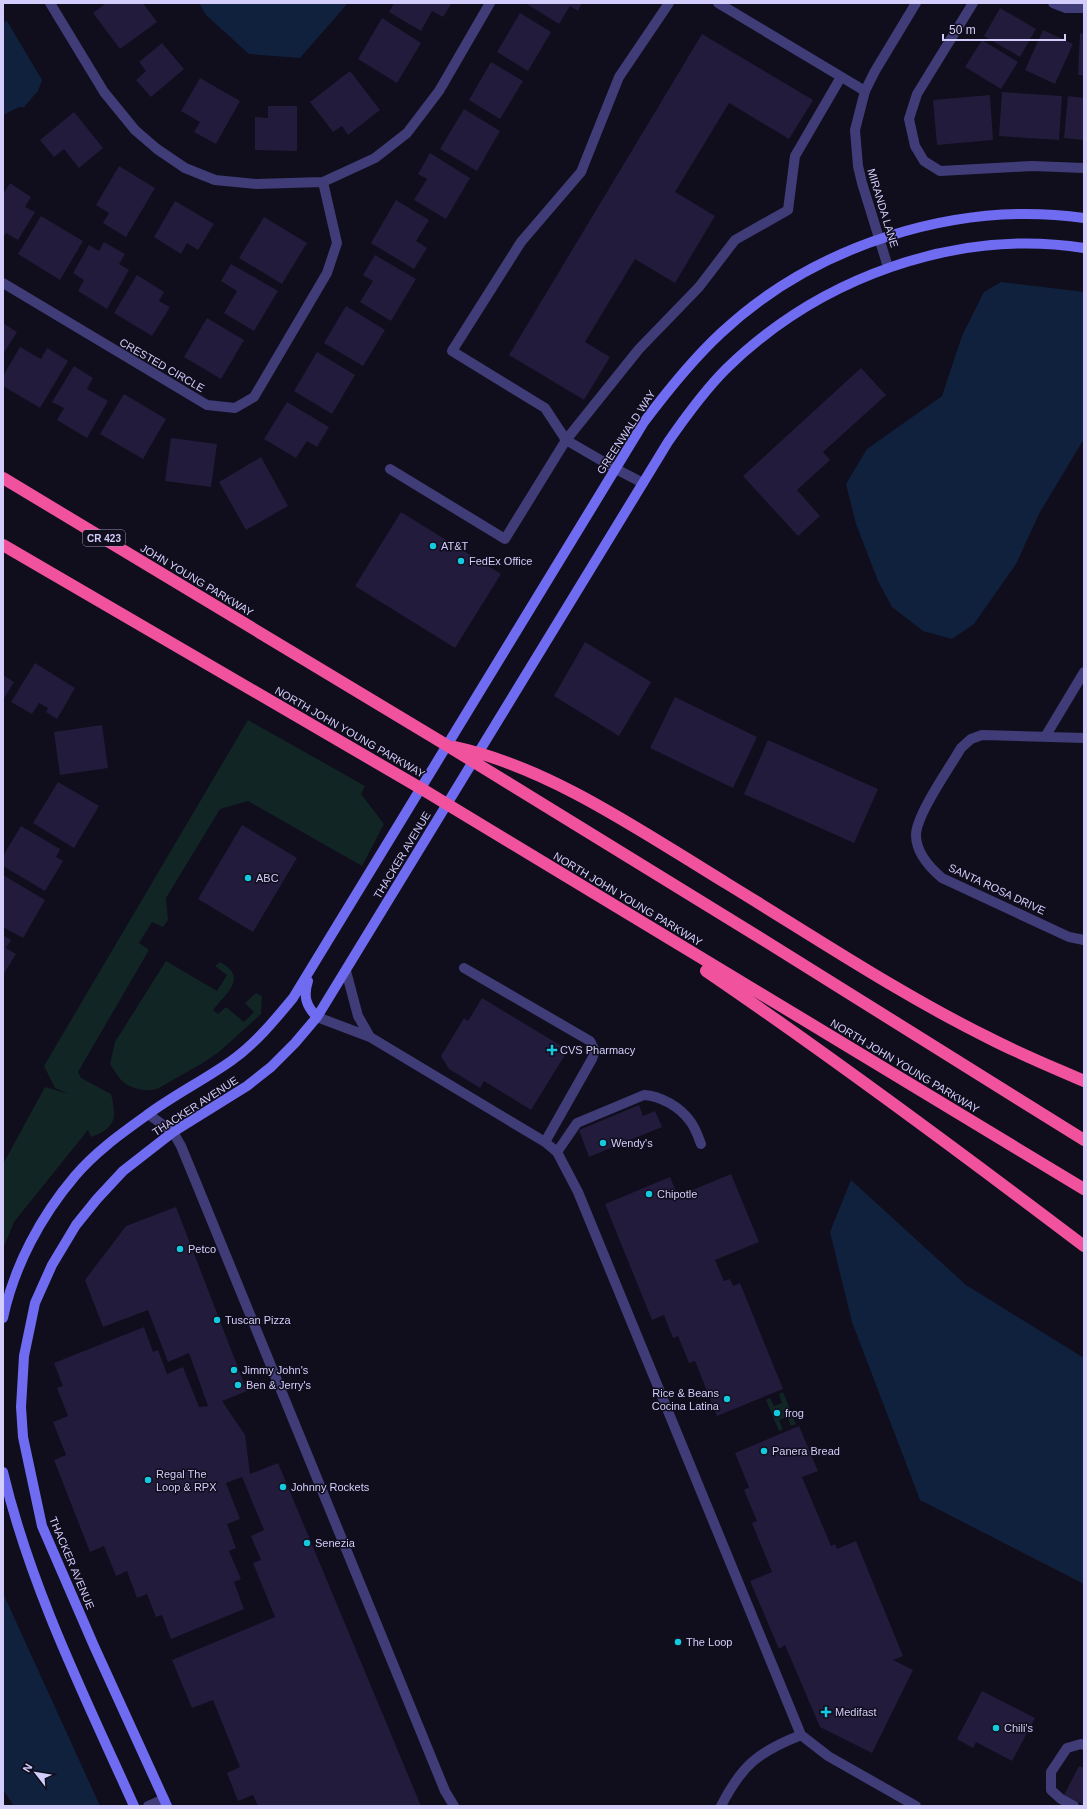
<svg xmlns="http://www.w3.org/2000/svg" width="1087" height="1809" font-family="Helvetica,sans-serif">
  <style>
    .green { fill: #112525 }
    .water { fill: #10213d }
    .building { fill: #221b3b }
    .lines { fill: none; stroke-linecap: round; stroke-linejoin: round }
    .lane { stroke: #3f3c77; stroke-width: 10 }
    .street { stroke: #3f3c77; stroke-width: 10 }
    .secondary { stroke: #706cf2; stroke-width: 10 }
    .highway { stroke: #f0529d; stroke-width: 12 }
    .poi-dot { fill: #14cadf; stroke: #100d1c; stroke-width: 1.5 }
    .labels { text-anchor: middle; stroke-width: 3; stroke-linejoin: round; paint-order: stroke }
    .shield { fill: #100d1c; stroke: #9893b8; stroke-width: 1 }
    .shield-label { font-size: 10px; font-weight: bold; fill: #d2cdfb }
    .street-label { font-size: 11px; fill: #d2cdfb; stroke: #100d1c }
    .poi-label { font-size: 11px; fill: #d2cdfb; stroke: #100d1c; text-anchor: start }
  </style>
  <rect width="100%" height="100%" fill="#100d1c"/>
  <path class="green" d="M248,720L365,786L361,794L384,824L362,866L248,801L220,809L166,898L168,920L163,927L152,922L139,943L149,950L78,1072L81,1078L111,1094C117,1118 116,1128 91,1137L88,1130L14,1222L3,1249V1164L45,1087L69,1094L55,1088L44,1066Z
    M166,961L217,991L227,975L215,966L220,962C249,978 226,993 213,1010L218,1014L226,1007L244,1022L254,1012L245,1003L256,993L262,996L261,1014L219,1052L201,1064L157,1089C146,1092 130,1089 121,1080C117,1075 113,1069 110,1064L115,1042Z
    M783,1392L796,1424L791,1426L787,1417L779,1420L783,1429L779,1431L766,1400L770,1398L774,1406L782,1403L779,1394Z"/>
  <path class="water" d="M199,3H348L300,58L249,54L206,15Z
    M7,21L42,80L38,91L24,107H19L3,115V22Z
    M1001,282L1084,292V439L1040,512L1016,564L974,624L952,639L923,631L892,607L878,581L856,524L846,484L867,449L942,396L962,336L984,292Z
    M851,1180L966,1285L1084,1358V1584L920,1500L852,1322L830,1232Z
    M3,1593L100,1806H14L3,1790Z"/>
  <path class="building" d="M106,3H143L157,22L120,49L93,13Z
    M394,3H452L443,17L432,11L421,31L389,12Z
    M525,3H582L578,11L570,6L559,24Z
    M1000,8L1036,29L1020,57L984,36Z
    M520,13L551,32L528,71L497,52Z
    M382,18L421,43L397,83L358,59Z
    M1043,30L1073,44L1055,84L1025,70Z
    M1080,33L1084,34V75H1078Z
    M702,34L813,100L789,139L729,103L675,192L715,216L675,283L635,259L585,342L610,357L584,400L509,355Z
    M982,40L1018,62L1001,89L965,67Z
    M162,43L184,69L151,97L136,80L146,71L139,62Z
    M491,62L523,81L500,119L469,100Z
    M350,71L380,110L348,135L342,126L333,132L310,102Z
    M200,78L240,101L216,144L194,132L200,122L181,111Z
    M1002,92L1062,96L1059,140L999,136Z
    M990,95L993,140L937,145L933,100Z
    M1068,96L1084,98V140L1064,138Z
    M268,106H297V151L255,150V117L268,118Z
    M464,109L500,131L477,171L440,149Z
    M74,112L103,148L79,168L64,149L54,157L40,140Z
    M430,153L470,178L446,219L414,200L427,179L418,174Z
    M119,166L155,188L126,237L103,223L109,213L96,205Z
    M10,183L31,197L25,207L35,212L18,240L6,233L3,238V194Z
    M396,200L429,220L416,241L427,248L414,269L371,243Z
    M175,201L214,224L198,250L187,243L181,254L154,237Z
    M41,216L83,241L60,280L18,254Z
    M264,217L307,243L282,284L239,258Z
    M104,242L125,254L119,264L129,270L107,309L78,291L84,280L73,273L89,245L99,251Z
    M375,255L416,279L391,321L360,302L373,281L363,275Z
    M231,264L278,291L254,331L224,313L237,291L221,281Z
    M137,275L164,292L159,301L170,307L152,336L114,313Z
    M346,306L385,330L363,366L324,343Z
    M207,318L244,340L221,379L184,357Z
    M3,323L17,332L3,354Z
    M20,347L41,359L47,348L68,361L40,408L3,386V376Z
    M317,352L355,375L332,414L294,391Z
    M74,366L93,378L87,389L108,401L87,438L57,420L64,408L52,402Z
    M861,368L886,395L823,452L830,460L797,490L820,516L798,536L743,476Z
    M124,394L166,419L143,459L100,434Z
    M287,402L329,427L317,447L307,441L296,458L264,439Z
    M171,438L217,444L211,487L165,481Z
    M261,457L288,506L246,530L219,482Z
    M401,512L501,574L455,648L355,586Z
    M585,642L651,682L619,736L554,696Z
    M35,663L75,688L57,719L46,712L48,708L39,703L32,714L11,702Z
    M3,675L14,682L3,700Z
    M675,697L757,737L733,788L650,748Z
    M102,725L108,768L60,775L54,732Z
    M768,740L878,789L854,843L744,794Z
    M58,782L99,806L74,848L33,823Z
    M242,825L297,858L253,932L198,899Z
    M21,826L60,849L56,857L63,861L45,891L3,866V856Z
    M3,875L45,900L23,938L3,927Z
    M3,935L11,940L6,948L16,954L3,975Z
    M482,998L568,1050L531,1110L484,1081L480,1088L449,1069L441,1056L464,1018L468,1021Z
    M639,1105L643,1116L655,1111L662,1127L589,1157L579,1130Z
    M731,1174L759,1242L715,1260L724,1281L730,1279L733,1286L740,1283L783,1389L717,1416L695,1361L689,1363L678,1336L673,1338L664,1315L652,1320L605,1204L670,1177L678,1196Z
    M176,1207L247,1391L222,1401L245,1435L250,1474L278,1463L421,1806H258L253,1795L238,1801L227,1773L240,1767L213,1700L192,1708L172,1660L275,1617L253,1563L261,1560L251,1536L264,1530L242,1477L226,1483L240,1519L227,1524L236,1548L229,1551L241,1579L234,1582L244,1609L171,1639L162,1615L156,1617L147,1594L137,1598L127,1571L116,1576L104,1546L90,1552L54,1460L66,1455L53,1422L68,1416L57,1388L63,1386L54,1363L144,1327L153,1352L158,1350L167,1374L183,1367L199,1407L208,1406L189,1353L168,1362L148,1310L103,1327L85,1280L126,1226Z
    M799,1426L818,1471L802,1477L831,1546L835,1544L837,1549L856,1541L903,1656L893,1660L913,1670L872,1753L820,1727L785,1645L779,1649L750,1581L772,1572L752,1523L757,1521L744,1490L749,1487L735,1453Z
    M982,1691L1035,1718L1012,1761L976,1742L973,1748L957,1739Z
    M1079,1766L1084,1768V1805L1064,1795Z"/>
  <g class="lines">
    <path class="lane" d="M718,3L865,91
      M390,469L505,539L566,440L639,349L699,287L735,240L788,210L795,156L841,77
      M616,469L566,440L545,408L452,351L521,242L581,172L619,77L669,3
      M464,968L590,1041L595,1051L592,1059L545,1142
      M346,971L358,1016L370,1037
      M317,1017L370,1037L545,1142L557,1152L578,1192L801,1735L828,1756L916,1806
      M173,1132L181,1146L195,1180L445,1791L454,1806
      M557,1152L577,1123L644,1095C661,1096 680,1107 690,1121C695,1127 698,1136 701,1144
      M721,1806C742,1765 758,1752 801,1735
      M1074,1806L1061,1799L1051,1790V1772L1067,1748L1081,1744L1084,1745"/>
    <path class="street" d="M50,3L104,92L135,130L157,149L185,168L215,180L256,184L323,182L375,158L407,133L439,91L490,3
      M973,3L917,94L909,119L915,146L924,161L940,171L1032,166L1084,168
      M1053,3L1066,8H1084
      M888,267L862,183L858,166L855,130L865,91L875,71L916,3
      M3,283L207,405L235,408L254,397L327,273L337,243L323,182
      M616,469L643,483
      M1045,737L1084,672
      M1084,738L982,735L971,739L961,748C950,767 916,815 916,835C916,853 929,867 942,878L1069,937L1084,940
      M148,1114L173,1132
      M148,1806L164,1799"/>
    <path class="secondary" d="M308,981C303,996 306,1006 317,1017
      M3,1318C14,1266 41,1216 75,1176C95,1152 122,1133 147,1115C174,1095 204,1080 231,1061C255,1044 274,1021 293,998L644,422C668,390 692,360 721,333C815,245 956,200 1084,218
      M3,1472C31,1589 85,1697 134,1806
      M167,1806L94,1646L42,1526L23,1437L21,1407L24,1356L35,1303L52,1265L76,1225L97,1199L123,1171L173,1132L247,1086L271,1067L295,1043L317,1017L668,442C686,416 704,391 726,369C819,278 955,228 1084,248"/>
    <path class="highway" d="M3,478L448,746L770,944L1084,1140
      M3,545L422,789L1084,1189
      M455,747C549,767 644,833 726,883C813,936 898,993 989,1038C1020,1054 1052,1067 1084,1081
      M706,971C835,1059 960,1152 1084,1246"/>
  </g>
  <g class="poi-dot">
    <circle cx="433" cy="546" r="4"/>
    <circle cx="461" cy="561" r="4"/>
    <circle cx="248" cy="878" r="4"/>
    <path d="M550 1044h4v4h4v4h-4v4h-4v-4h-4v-4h4z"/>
    <circle cx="603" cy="1143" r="4"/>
    <circle cx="649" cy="1194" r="4"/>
    <circle cx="180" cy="1249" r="4"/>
    <circle cx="217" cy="1320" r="4"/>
    <circle cx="234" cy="1370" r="4"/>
    <circle cx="238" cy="1385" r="4"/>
    <circle cx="727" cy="1399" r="4"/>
    <circle cx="777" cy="1413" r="4"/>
    <circle cx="764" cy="1451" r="4"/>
    <circle cx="148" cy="1480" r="4"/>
    <circle cx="283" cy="1487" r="4"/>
    <circle cx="307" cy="1543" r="4"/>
    <circle cx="678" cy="1642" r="4"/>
    <path d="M824 1706h4v4h4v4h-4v4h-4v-4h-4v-4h4z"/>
    <circle cx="996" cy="1728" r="4"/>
  </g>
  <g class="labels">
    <rect class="shield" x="83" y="530" width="42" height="16" rx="3"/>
    <g class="shield-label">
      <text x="104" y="542">CR 423</text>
    </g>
    <g class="street-label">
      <text transform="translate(883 208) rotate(73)" y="4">MIRANDA LANE</text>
      <text transform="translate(162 365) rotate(30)" y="4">CRESTED CIRCLE</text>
      <text transform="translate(626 432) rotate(-57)" y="4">GREENWALD WAY</text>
      <text transform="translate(197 580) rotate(31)" y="4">JOHN YOUNG PARKWAY</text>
      <text transform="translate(350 732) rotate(30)" y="4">NORTH JOHN YOUNG PARKWAY</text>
      <text transform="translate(402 855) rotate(-59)" y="4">THACKER AVENUE</text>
      <text transform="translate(997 889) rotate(25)" y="4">SANTA ROSA DRIVE</text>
      <text transform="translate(628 899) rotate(31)" y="4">NORTH JOHN YOUNG PARKWAY</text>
      <text transform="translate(905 1066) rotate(31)" y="4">NORTH JOHN YOUNG PARKWAY</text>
      <text transform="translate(195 1106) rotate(-33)" y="4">THACKER AVENUE</text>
      <text transform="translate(72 1563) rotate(67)" y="4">THACKER AVENUE</text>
    </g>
    <g class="poi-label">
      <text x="441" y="550">AT&amp;T</text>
      <text x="469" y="565">FedEx Office</text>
      <text x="256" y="882">ABC</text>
      <text x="560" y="1054">CVS Pharmacy</text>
      <text x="611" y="1147">Wendy's</text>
      <text x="657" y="1198">Chipotle</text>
      <text x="188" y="1253">Petco</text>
      <text x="225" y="1324">Tuscan Pizza</text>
      <text x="242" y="1374">Jimmy John's</text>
      <text x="246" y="1389">Ben &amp; Jerry's</text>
      <text x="719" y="1397" text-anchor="end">Rice &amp; Beans<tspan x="719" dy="13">Cocina Latina</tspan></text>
      <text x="785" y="1417">frog</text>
      <text x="772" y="1455">Panera Bread</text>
      <text x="156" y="1478">Regal The<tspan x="156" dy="13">Loop &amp; RPX</tspan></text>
      <text x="291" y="1491">Johnny Rockets</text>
      <text x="315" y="1547">Senezia</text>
      <text x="686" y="1646">The Loop</text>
      <text x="835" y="1716">Medifast</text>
      <text x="1004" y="1732">Chili's</text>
    </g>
  </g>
  <rect width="1087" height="1809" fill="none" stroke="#d2cdfb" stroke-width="8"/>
  <g transform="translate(36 1773) rotate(301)" stroke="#100d1c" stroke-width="3" paint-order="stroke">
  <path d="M0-3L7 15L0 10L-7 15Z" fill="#d2cdfb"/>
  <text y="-6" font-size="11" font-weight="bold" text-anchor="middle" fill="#d2cdfb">N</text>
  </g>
  <path d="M943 34v6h122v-6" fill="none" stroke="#d2cdfb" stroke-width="2"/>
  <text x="949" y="34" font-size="12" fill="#d2cdfb" stroke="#100d1c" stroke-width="3" paint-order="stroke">50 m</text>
</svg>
